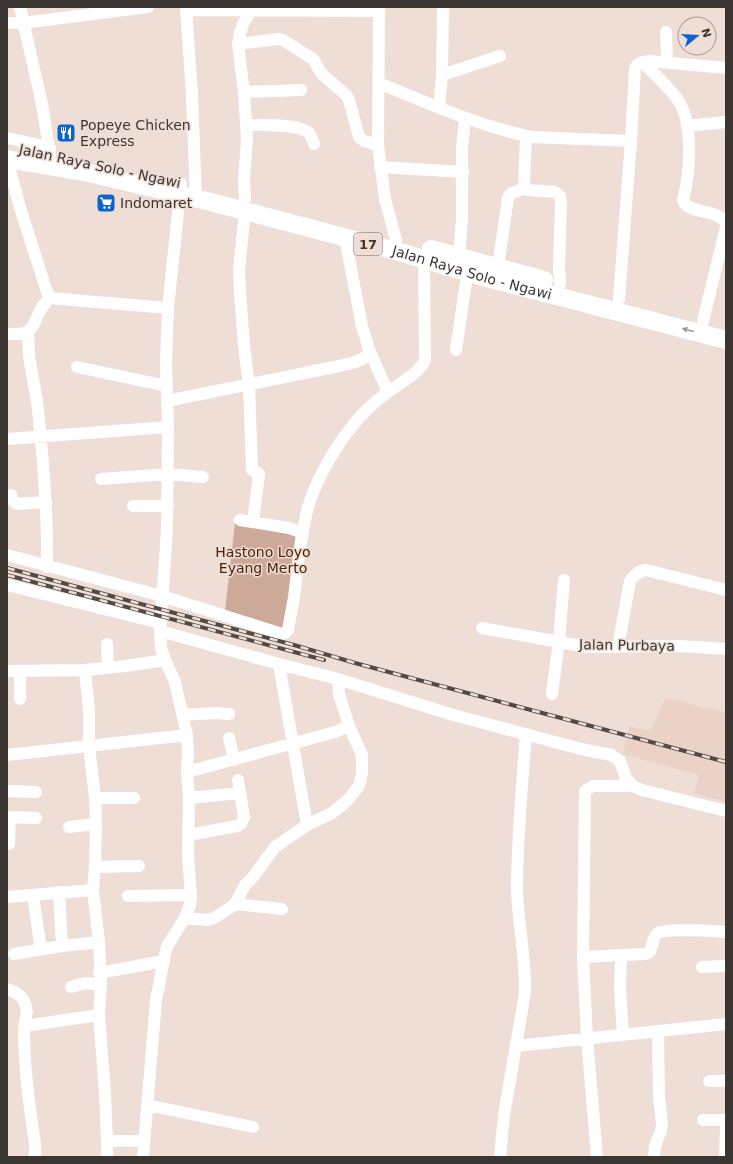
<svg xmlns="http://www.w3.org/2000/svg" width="733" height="1164" font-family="'DejaVu Sans',sans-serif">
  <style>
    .built { fill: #ead2c7 }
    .green { fill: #cca999 }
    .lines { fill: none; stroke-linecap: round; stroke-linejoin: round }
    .minor { stroke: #fff; stroke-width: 12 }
    .highway { stroke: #fff; stroke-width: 18 }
    .rail-casing { stroke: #514a46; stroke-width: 4 }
    .rail { stroke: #eeded6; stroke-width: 2.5; stroke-dasharray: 8; stroke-linecap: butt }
    .oneway { fill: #9e9a99 }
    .labels { text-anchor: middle; stroke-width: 3; stroke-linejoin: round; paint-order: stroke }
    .shield { fill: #eeded6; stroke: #716864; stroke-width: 1 }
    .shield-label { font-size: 13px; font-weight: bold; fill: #3c3633 }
    .poi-label { font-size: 14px; fill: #3c3633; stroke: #eeded6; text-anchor: start }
    .street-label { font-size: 14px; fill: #3c3633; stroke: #eeded6 }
    .park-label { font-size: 14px; fill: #4e2107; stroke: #eeded6 }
  </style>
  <rect width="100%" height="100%" fill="#eeded6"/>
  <path class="built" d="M665,698L726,713V802L694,793L699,775L623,754L629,726L651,731Z"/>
  <path class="green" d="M235,522L300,535L284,626L281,629L225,611Z"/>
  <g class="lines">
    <path class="minor" d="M20,7L42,104L50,155
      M186,7L192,95L196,198
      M379,7L378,145L385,199L396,240
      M186,10L378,11
      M7,23H23L148,7
      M666,32L667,62
      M238,44L279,39L283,40L313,59L321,73L347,96L349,100L359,137L364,141L378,145
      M642,62C654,74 668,86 678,100C694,124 690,173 683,200C686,214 717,209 726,222
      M442,75L500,56
      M379,83C429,104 479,126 532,137L631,141
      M244,92L301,90
      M439,108L442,75L443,7
      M246,125C262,125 293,124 306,131C311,133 312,139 314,144
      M687,126L726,122
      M526,136L524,186L528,190L555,192L560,196L561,202L559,267L560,284
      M7,138L40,145L50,148
      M380,167L463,172
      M245,199L244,179L247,140L244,92L238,44L240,33L243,24L251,10
      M245,211L239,269L240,293L244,346L249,385L252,470L259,474L253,522
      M459,257L462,219V148L465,118
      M498,267L508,198L510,194L525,188
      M49,298L168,308
      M619,299L631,141L635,68L638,64L648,61L726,68
      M703,321L726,227
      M28,331C29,342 28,352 30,362C32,375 35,388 37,401C43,456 48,511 47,567
      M7,334C35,335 30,329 41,309C43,305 47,302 49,298L21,211L7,159
      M456,350L466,282V272
      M370,352L388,392
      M77,367L167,386
      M167,401L339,366C351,363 363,362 370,352L362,326L345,238
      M7,439L168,427
      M101,479L168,474L203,477
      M11,495C13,500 13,503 19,504L46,502
      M133,506H168
      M240,520L289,528L302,533
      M7,555L162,596L282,634L285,633L288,630C290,619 292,608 294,597C298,566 300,535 309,504C318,477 335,447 353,425C363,412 376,401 388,392C399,384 420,373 425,360L424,260
      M7,585L160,623
      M482,628L587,647L679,646L726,649
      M160,631L279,664L338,679L450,714L581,749L611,755L620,761L626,778L633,786
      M107,644L108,667
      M618,647L630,581C634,576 638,571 646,570L726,590
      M279,664L307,825
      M85,670L89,711V746L95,798L96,824L95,867L93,890L99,942L101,985L99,1015L105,1093L107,1141V1157
      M7,671L85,670L126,666L165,660
      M552,694L559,641L564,580
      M20,699V671
      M183,715L214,713L229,714
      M229,738L234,760
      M7,755L187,735
      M187,772L335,732L349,726
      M7,791L36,792
      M95,798H134
      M189,798L240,793
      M7,817L36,818
      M69,827L96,824
      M189,835L237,826L241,824L244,817L238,780
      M9,844L10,817
      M95,867L139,866
      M59,892L62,946
      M33,895L41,950
      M128,896L191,895
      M7,897L93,890
      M235,904L282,909
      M185,918L207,920L214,918L230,908L235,904L245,885L253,877L275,847L307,825L332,813L347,801L359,786L362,773V755L349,726L339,694L338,679
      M14,954L62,946L99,942
      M621,956L620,988L623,1035
      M583,957L585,791L593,786H633L642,790L726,811
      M702,967L726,966
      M99,973L164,961
      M71,987L85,983L101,985
      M7,989C13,991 21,995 24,1001C30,1013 24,1019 24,1030C24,1068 29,1106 35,1143V1157
      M24,1026L99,1015
      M516,1046L726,1024
      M709,1081H726
      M147,1105L253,1127
      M703,1120H726
      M107,1141H144
      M143,1157L156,1000L165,954L167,946L185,918L190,905L191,895L188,856L189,798L187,772L188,753L187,735L175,682L165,660L161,648L160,631L167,530L168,427L166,362L168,308L181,184
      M500,1157L504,1115L525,993C526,958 518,924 517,890C517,838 522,786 526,734
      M597,1157L587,1038L583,957L646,954C655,951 650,938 658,933C666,928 714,931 726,932
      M654,1157L655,1146L661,1131L662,1123L659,1097L658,1031
      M725,1157L726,1127"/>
    <g class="highway">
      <path id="s1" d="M7,159L89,173L211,202L396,251L491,279L726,340"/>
      <path d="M431,249L544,280"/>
    </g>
    <defs>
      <path id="rail" d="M7,568L294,645L355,663L726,762
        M7,575L324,660"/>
    </defs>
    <use href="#rail" class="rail-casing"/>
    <use href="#rail" class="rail"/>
  </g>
  <defs><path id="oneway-solid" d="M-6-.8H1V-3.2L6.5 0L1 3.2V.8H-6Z"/></defs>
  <use class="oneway" href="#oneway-solid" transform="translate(688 330) rotate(-165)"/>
  <defs>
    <symbol id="restaurant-square" viewBox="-11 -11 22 22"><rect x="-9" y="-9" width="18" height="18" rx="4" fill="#0b64cd" stroke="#eeded6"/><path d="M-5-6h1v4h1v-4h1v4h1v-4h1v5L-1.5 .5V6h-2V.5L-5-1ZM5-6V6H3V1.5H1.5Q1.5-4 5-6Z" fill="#fff"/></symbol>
    <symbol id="supermarket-square" viewBox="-11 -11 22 22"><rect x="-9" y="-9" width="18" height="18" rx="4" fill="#0b64cd" stroke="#eeded6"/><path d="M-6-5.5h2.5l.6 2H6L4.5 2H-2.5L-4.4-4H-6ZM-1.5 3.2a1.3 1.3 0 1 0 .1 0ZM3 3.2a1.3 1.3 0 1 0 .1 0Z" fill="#fff"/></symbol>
  </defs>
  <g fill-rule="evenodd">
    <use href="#restaurant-square" x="55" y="122" width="22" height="22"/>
    <use href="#supermarket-square" x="95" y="192" width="22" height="22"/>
  </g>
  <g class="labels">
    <rect class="shield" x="354" y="233" width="28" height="22" rx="3"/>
    <g class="shield-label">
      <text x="368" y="249">17</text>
    </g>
    <g class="poi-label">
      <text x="80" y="130">Popeye Chicken<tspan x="80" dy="16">Express</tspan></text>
      <text x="120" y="208">Indomaret</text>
    </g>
    <g class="street-label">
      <text transform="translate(100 166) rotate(12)" y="5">Jalan Raya Solo - Ngawi</text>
      <text dy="5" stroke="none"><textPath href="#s1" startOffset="479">Jalan Raya Solo - Ngawi</textPath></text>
      <text transform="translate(627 645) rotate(1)" y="5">Jalan Purbaya</text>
    </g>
    <g class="park-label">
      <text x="263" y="557">Hastono Loyo<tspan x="263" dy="16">Eyang Merto</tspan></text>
    </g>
  </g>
  <rect width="733" height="1164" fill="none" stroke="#3c3633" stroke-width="16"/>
  <g transform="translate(697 36) rotate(72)"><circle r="19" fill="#eeded6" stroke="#a79b95"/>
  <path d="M0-3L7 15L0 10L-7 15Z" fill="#0b64cd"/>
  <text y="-6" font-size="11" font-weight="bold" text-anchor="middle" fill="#3c3633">N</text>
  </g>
</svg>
